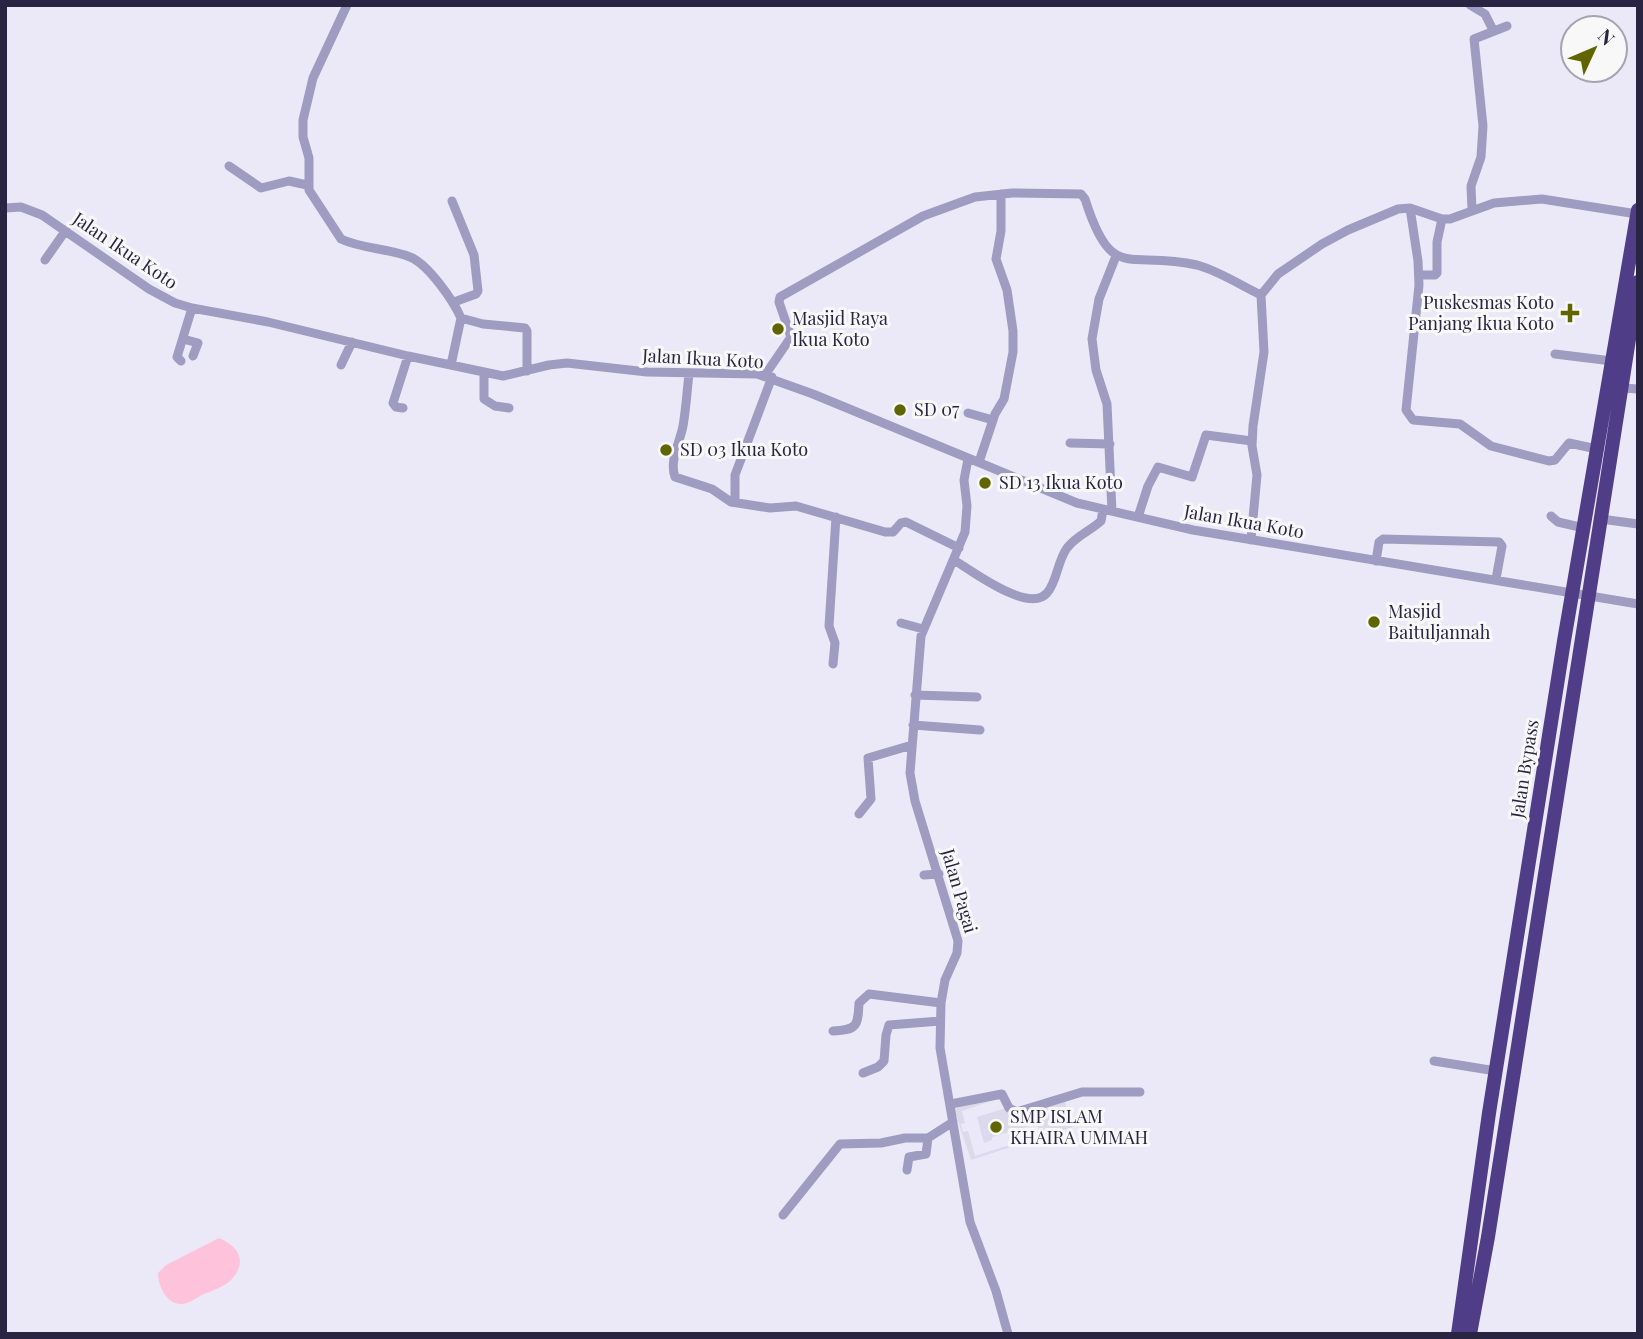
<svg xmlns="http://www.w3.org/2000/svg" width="1643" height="1339" font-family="'Playfair Display',serif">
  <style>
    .built { fill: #dcd9eb; fill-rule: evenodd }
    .green { fill: #fec3db }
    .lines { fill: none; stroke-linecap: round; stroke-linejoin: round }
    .minor { stroke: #a09bc0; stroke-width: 9 }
    .highway { stroke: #503d88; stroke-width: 14 }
    .poi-dot { fill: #616500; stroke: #f8f8f8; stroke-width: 2.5 }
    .labels { text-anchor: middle; stroke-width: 6; stroke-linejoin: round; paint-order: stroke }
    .street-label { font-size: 18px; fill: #292441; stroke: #f8f8f8 }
    .poi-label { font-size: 18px; fill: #292441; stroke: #f8f8f8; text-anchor: start }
  </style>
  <rect width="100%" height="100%" fill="#ebe9f8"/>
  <path class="built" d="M1003,1093L1011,1116L1064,1099L1073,1127L971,1160L954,1109ZM1002,1097L1006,1108L977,1117L984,1143L992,1140V1137L1037,1124L1041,1135L975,1156L968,1131L963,1132L961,1124L965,1123L962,1111Z"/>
  <path class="green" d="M219,1238C239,1246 248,1262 231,1280C224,1287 211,1291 202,1295C196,1298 188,1304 182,1304C166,1305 158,1285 158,1273L166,1265Z"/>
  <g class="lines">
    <path class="minor" d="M347,5L313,78L303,120V137L309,158V190L341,239C362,249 388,248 410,257C428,264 453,300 461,318L451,365
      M1470,5L1485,14L1493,30
      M229,166L261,188L289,181L307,185
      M452,201L474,255L478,291L476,294L454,302
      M5,208L21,207L42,215L149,289L175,303L192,308L268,322L408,356L503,376L549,365L567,363L647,372L757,374L813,394L1077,503L1193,530L1638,604
      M1410,208L1418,261L1419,285L1406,410L1413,420L1460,424L1491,446L1549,461L1555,460L1569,443L1597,449
      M1472,210L1471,186L1481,157L1483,126L1474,39L1507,26
      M45,260L66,230
      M1419,275H1435L1437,273V242L1442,219
      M461,318L483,324L525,328L527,331V371
      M183,339L198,343L193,356
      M1555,354L1612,361
      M181,361L177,357L192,308
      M341,365L352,342
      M484,373V399L495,406L509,408
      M689,374C687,391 686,409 683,426C680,442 669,461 675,477L712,489L731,502L770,508L796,506L885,532H893L901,523L906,522L959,548
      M765,375L791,337L779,302L780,297L923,216L975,197L1012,193L1081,194L1085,199C1112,285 1129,249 1197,265C1219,271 1240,285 1261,295L1278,274L1322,244L1348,230L1398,209L1410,208L1442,219H1450L1494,203L1542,199L1637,214
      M1621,388L1638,389
      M403,408L396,407L393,403L408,356
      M968,413L993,420
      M1070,443L1110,444
      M968,459L964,480L967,506L965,532L921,636L910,773L915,801L958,941L957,953L945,980L941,1003L940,1048L970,1222L996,1291L1008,1334
      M979,462L995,414L1004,399L1013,352V331L1007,290L996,259L1001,231V194
      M735,502V475L772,377
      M1112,511L1107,404L1096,370L1092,339L1099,299L1116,256
      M1551,516L1558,522L1584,528
      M1138,517L1148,486L1158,467L1192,477L1206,435L1252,441
      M1601,519L1638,524
      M1251,540L1257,475L1252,446L1253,426L1264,352L1261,295
      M954,560C972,571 1029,614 1047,593C1057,582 1057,562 1067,548C1076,536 1090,531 1101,521L1103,510
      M1376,561L1379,542L1383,539L1499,542L1502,546L1496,579
      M901,623L923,629
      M833,664L835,643L829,626L836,517
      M915,695L977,697
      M913,725L980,730
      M859,814L871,799L868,758L912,745
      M924,875L939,874
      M833,1031C857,1030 858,1026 859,1003L869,994L941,1003
      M1434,1061L1496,1071
      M863,1073L878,1067L884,1061L886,1035L889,1025L940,1021
      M951,1104L1002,1094L1009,1108L1017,1112L1082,1092H1140
      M907,1170L909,1157L926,1154L928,1138L953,1122
      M783,1215L840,1144L881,1143L905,1138H928"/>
    <path class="highway" d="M1458,1334L1489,1113L1564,641L1638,210
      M1470,1334L1488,1237L1638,282"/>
  </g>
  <g class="poi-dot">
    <path d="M1566.5 302.5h7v7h7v7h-7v7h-7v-7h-7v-7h7z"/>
    <circle cx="778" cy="329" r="7"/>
    <circle cx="900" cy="410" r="7"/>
    <circle cx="666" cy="450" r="7"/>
    <circle cx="985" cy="483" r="7"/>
    <circle cx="1374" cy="622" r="7"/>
    <circle cx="996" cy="1127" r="7"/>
  </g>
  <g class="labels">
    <g class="street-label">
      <text transform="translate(125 251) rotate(34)" y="6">Jalan Ikua Koto</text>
      <text transform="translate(703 359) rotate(3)" y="6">Jalan Ikua Koto</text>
      <text transform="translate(1244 522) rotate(10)" y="6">Jalan Ikua Koto</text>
      <text transform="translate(1525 769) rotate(-81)" y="6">Jalan Bypass</text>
      <text transform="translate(959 891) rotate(74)" y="6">Jalan Pagai</text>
    </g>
    <g class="poi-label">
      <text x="1554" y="309" text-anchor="end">Puskesmas Koto<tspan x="1554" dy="21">Panjang Ikua Koto</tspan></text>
      <text x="792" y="325">Masjid Raya<tspan x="792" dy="21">Ikua Koto</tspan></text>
      <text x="914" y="416">SD 07</text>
      <text x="680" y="456">SD 03 Ikua Koto</text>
      <text x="999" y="489">SD 13 Ikua Koto</text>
      <text x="1388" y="618">Masjid<tspan x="1388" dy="21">Baituljannah</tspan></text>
      <text x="1010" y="1123">SMP ISLAM<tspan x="1010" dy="21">KHAIRA UMMAH</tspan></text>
    </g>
  </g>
  <rect width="1643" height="1339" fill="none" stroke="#292441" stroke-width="14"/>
  <g transform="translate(1594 49) rotate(46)"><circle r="33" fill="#f8f8f8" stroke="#a5a3af" stroke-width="2"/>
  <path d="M0-5L12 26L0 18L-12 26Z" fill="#616500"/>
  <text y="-10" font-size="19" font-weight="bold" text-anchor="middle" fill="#292441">N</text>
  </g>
</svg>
